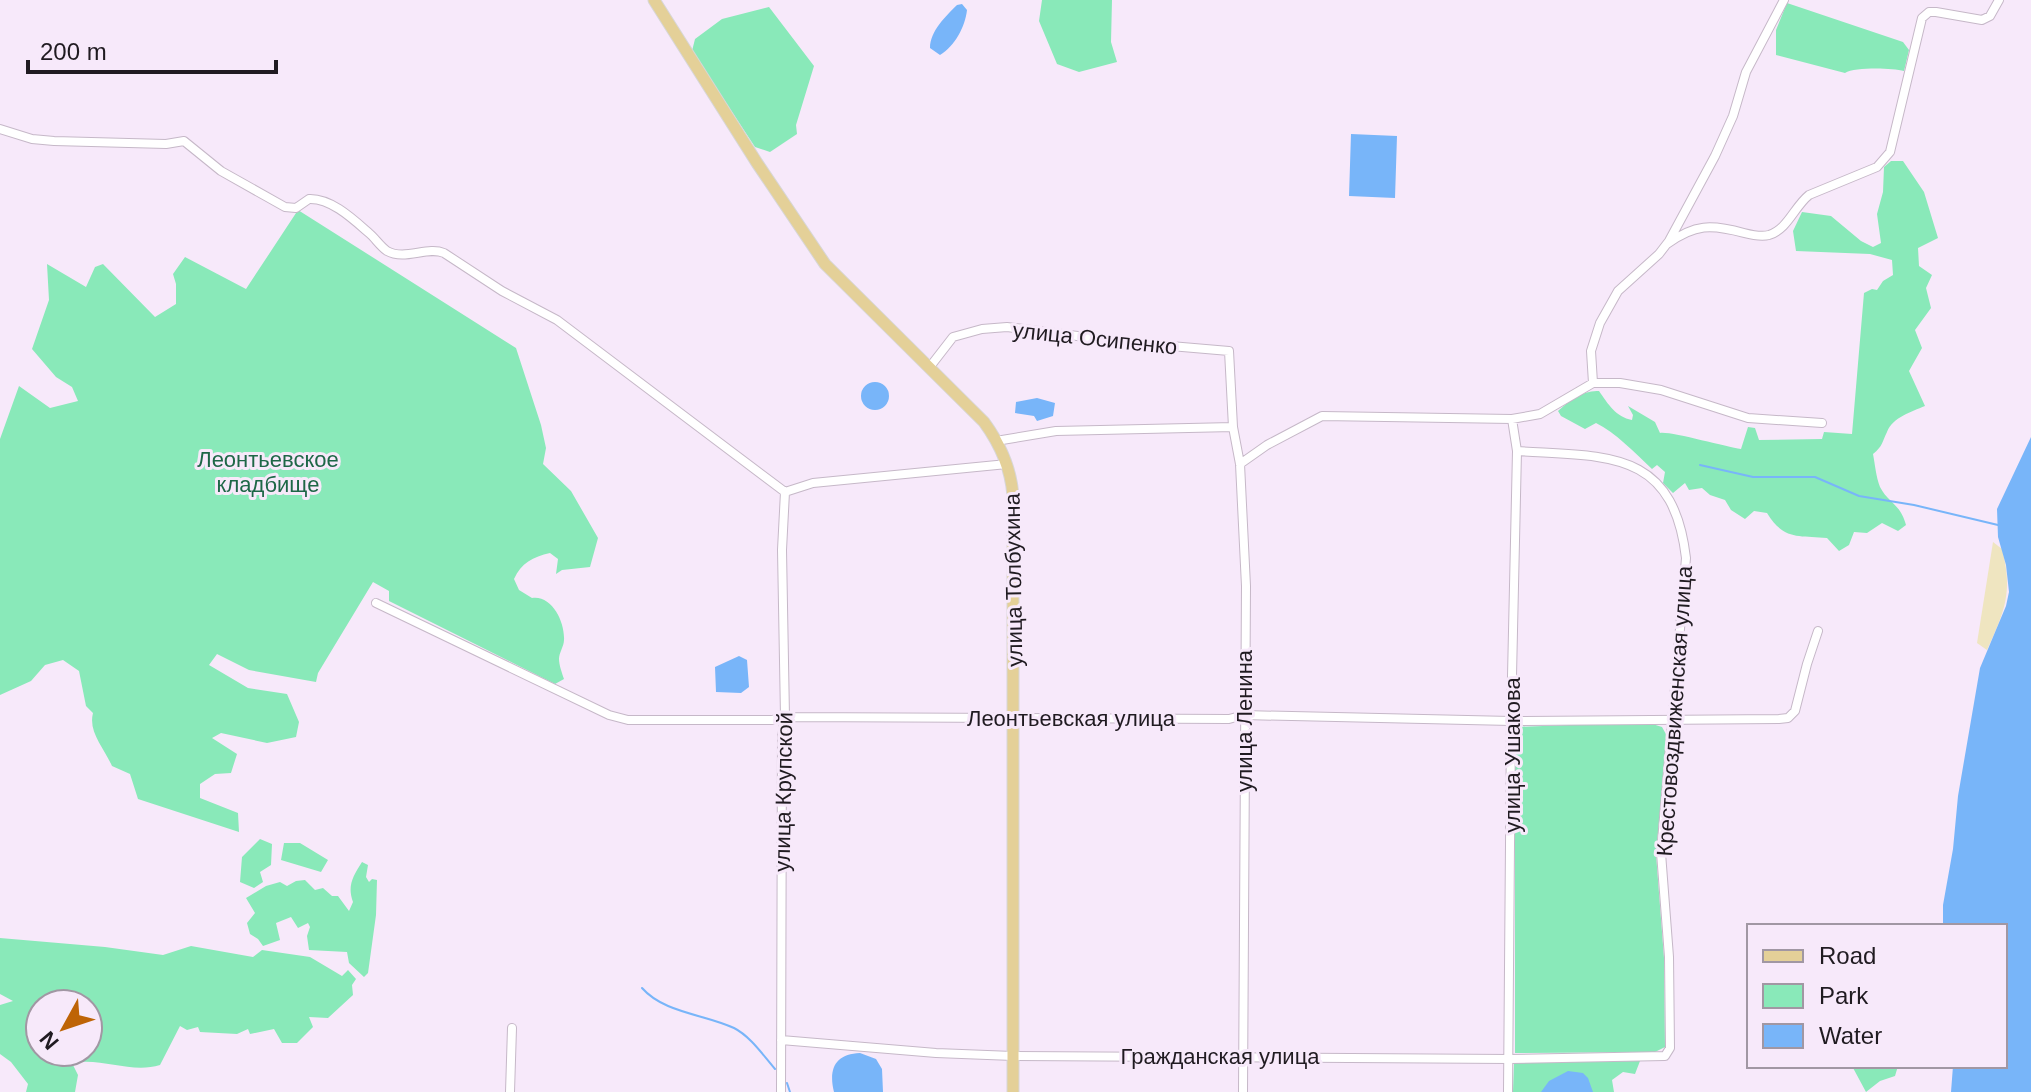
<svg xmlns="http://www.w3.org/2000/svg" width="2031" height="1092" font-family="Helvetica,sans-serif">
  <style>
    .green { fill: #89e9b9; fill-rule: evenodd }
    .sand { fill: #efe5c0 }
    .water { fill: #78b5f9 }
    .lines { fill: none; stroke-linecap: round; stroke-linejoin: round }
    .stream { stroke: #78b5f9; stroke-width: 2 }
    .minor-casing { stroke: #c6b8c8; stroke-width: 10 }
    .major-casing { stroke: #d7d6d7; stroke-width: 13 }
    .minor { stroke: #fff; stroke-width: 8 }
    .major { stroke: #e4d098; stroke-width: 11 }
    .labels { text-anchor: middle; stroke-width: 6; stroke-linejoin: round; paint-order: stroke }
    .street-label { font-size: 22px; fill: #201b21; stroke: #f7e9fa }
    .park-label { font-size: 22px; fill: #1e6747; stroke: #f7e9fa }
  </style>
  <rect width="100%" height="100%" fill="#f7e9fa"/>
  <path class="green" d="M1042,0H1112L1111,42L1117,62L1079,72L1057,64L1039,21Z
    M1787,3L1903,42L1909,50L1904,71C1892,68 1855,67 1845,73L1776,55V30Z
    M769,7L814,66L796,125L797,134L770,152L755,147L692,51L695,39L722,19Z
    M1891,161H1903L1924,192L1938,238L1918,248L1919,266L1932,275L1926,288L1931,308L1915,330L1922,348L1909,371L1925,406C1911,412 1893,417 1887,432C1882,442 1883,446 1873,454C1875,464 1876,477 1880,487C1889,504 1900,503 1906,525L1898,531L1882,523L1867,533L1854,532L1849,545L1839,551L1827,538C1799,535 1784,541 1767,513L1754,511L1745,519L1731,510L1725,500L1710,495L1702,488L1689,490L1685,483L1673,493L1663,483L1665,472L1657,465L1652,469C1635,453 1615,432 1596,423L1585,429L1561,416L1558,411C1570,400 1583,390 1599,391C1608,404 1616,417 1632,420L1633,415L1628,406L1655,422L1660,433C1670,431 1726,447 1741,449L1748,427L1755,428L1759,440L1822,439L1824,432L1852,434L1864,293L1872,289L1877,290L1883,281L1893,275L1892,260L1870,254L1796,251L1793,231L1802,212L1831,216L1861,241L1873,247L1881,243L1877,214L1883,192L1884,167Z
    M298,210L516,348L541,425L546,448L543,464L571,491L598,538L590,567L562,570L556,574L558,559L550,553C533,557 521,563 514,579L519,590L532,598C552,595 565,622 564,640C564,646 559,653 559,659C559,665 562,673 564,679L555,684L389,601V591L373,582L318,673L316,682L249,670L217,654L209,665L248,688L287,694L299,722L296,737L267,743L221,733L212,738L237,754L231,773L215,774L200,784V798L238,813L239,832L138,799L130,774L112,766C104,748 88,732 93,713L86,706L79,671L63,660L45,665L31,681L0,695V439L19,386L50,408L78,401L72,387L56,377L32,349L49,300L47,264L86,287L95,267L103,264L155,317L176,304V284L173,274L185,257L246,289Z
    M1646,722L1662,727L1667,736L1656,854L1664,958L1665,1047L1655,1052L1515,1053V727Z
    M260,839L272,844L271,865L260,872L263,882L254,888L240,882L242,857Z
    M284,843H300L328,860L321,872L281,860Z
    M362,862L368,865L366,877L369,882L372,879L377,880L376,915L368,973L364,977L349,963L347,952L309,950L307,936L310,927L308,923L298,928L291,917L276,923L280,940L263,946L258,939L250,934L247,923L255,913L246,898L266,886L280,882L287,886L296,881L305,880L315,890L323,888L332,896H338L349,911L353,902C347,886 353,876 362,862Z
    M0,938L105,947L163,955L191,946L253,957L262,950L310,957L342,976L348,970L356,979L352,985L353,995L328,1018L309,1017L313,1027L297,1043H282L274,1029L250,1034L248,1029L237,1034L200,1032L198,1027L187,1030L180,1026L160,1065C131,1074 102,1057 72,1063L78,1075L75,1092H26L28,1084L11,1062L0,1054V1005L13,1001L0,994ZM40,1004H88V1052H40Z
    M1640,1061L1635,1074L1623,1072L1612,1080L1614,1092H1513L1514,1062Z
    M1852,1066H1898L1895,1076L1880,1081L1866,1092Z"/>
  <path class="sand" d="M1993,542L2002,549C2013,592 2005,610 1987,650L1977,643Z"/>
  <path class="water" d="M962,4L967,10C965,27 955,46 940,55L930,48C930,31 946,16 957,5Z
    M1351,134L1397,136L1395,198L1349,196Z
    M861 396a14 14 0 1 1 28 0a14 14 0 1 1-28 0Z
    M1037,398L1055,403L1053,416L1037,421L1034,416L1015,413L1016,402Z
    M2031,437V1092H1951L1953,1066H2005V926H1943V905L1953,849L1958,796L1980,668L2006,606L2009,592L2006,565L1998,537L1997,509Z
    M739,656L747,660L749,687L741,693L716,692L715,667Z
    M860,1053L876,1059L882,1069L883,1092H834C828,1068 836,1054 860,1053Z
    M1568,1071L1583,1073L1588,1078L1593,1092H1541L1549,1081Z"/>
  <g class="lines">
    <path class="stream" d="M1700,465L1753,477H1815L1859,496L1914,505L1998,525
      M642,988C664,1013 704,1014 734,1028C750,1036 763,1055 775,1069
      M787,1083L790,1092"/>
    <defs>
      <path id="minor" d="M0,129L32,139L54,141L166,144L184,141L221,171L285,207L296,208L309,199C331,198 353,219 369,233C375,238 380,246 387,251C405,261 427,246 444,253L502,291L557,320L785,492
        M1667,244C1695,224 1711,224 1744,233C1752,235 1761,237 1769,235C1788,229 1794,207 1809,195L1877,167L1890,152L1922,18L1929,12H1936L1982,20L1990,16L1999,0
        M929,368L953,337L982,329L1007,327L1124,342L1229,351L1233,427L1240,464L1246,586L1243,1092
        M1593,383L1591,351L1600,323L1618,291L1659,254L1669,241L1715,156L1733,116L1746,72L1784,0
        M996,441L1056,431L1233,427
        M1240,464L1267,445L1322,416L1512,419L1540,414L1593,383H1620L1661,390L1748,418L1822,423
        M785,492L813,483L1007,464
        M376,603L609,715L628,720H772L785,717L1229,719L1244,715L1511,721L1779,719L1788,718L1795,711L1807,664L1818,631
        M781,1040L936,1053L1013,1056L1510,1059L1665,1056L1670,1048L1669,957L1661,853L1686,558C1673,448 1606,457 1517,451
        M510,1092L512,1028
        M781,1092L782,737L785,717L782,550L785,492
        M1508,1092L1511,721L1517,451L1512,419"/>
      <path id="major" d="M654,0L757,163L825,264L984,422C1000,444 1011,468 1013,496V1092"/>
    </defs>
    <use href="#minor" class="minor-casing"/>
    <use href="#major" class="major-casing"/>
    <use href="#minor" class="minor"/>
    <use href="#major" class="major"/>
  </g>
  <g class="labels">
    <g class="street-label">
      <text transform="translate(1095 338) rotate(6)" y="8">улица Осипенко</text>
      <text transform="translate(1013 580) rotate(-91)" y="8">улица Толбухина</text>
      <text transform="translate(1674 711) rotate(-86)" y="8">Крестовоздвиженская улица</text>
      <text x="1071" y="726">Леонтьевская улица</text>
      <text transform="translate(1244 721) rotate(-90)" y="8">улица Ленина</text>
      <text transform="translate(1512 755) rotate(-90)" y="8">улица Ушакова</text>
      <text transform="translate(783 792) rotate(-89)" y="8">улица Крупской</text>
      <text x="1220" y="1064">Гражданская улица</text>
    </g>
    <g class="park-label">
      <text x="268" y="467">Леонтьевское<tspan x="268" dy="25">кладбище</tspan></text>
    </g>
  </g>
  <rect x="1747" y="924" width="260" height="144" fill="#f7e9fa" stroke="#a197a3" stroke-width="2"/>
  <rect x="1763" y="950" width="40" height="12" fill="#e4d098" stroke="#a197a3" stroke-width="2"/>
  <text x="1819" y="964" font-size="24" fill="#201b21">Road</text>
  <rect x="1763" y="984" width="40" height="24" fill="#89e9b9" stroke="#a197a3" stroke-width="2"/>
  <text x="1819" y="1004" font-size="24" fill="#201b21">Park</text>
  <rect x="1763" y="1024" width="40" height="24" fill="#78b5f9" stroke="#a197a3" stroke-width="2"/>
  <text x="1819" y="1044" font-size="24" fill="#201b21">Water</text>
  <g transform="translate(64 1028) rotate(230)"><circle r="38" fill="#f7e9fa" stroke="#a197a3" stroke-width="2"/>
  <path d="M0-6L14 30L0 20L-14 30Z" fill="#be6406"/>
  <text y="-12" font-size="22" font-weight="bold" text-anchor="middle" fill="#201b21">N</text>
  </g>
  <path d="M28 60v12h248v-12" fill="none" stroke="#201b21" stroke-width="4"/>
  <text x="40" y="60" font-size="24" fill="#201b21" stroke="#f7e9fa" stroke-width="6" paint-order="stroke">200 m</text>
</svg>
